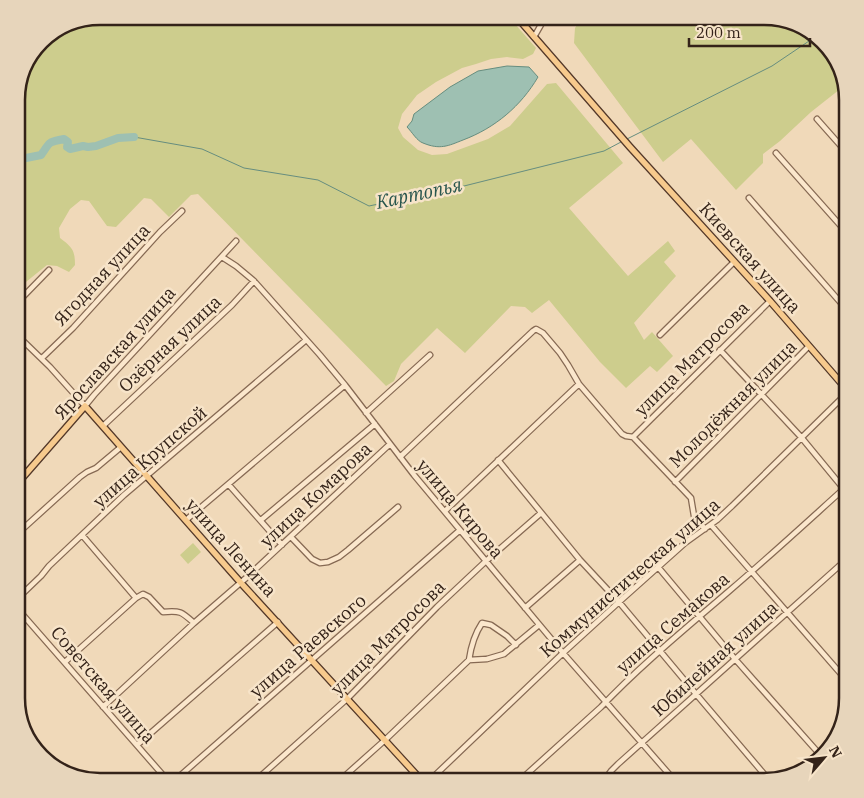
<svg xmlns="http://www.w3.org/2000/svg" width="864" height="798" font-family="'IBM Plex Serif',serif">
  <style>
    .green { fill: #cdcd8d }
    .water { fill: #9ec0b2; stroke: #668d7f }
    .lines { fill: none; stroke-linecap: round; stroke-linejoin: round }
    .stream { stroke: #668d7f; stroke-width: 1 }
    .river { stroke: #9ec0b2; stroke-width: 8 }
    .minor-casing { stroke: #866953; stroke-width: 7 }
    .major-casing { stroke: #533829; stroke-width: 8 }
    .minor { stroke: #fbe7cc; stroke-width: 4.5 }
    .major { stroke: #f7ca8d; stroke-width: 5.5 }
    .labels { text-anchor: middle; stroke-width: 5; stroke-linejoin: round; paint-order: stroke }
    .street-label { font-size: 18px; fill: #342319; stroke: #f7e4c9 }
    .water-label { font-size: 19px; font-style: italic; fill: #28554d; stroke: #f7e4c9 }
    .rim { fill: none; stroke: #342319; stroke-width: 2.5 }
  </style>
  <rect width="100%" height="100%" fill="#f0d9b9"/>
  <path class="green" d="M100,16H508L536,48L533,54L523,59L507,57L491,59L476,64L462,68L436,82L417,95L402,114L398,128L403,137L418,150L432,155L447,154L488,139L510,126L547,84L556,83L623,163L569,208L628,276L668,241L675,251L664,262L676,276L634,323L644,340L652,332L673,356L657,372L650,366L626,388L600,362L549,300L532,313L525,307L511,306L465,353L437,328L401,364L394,381L386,386L198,194L191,195L169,217L151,199L144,198L116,227L107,226L89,201L81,200L70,209L59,228L60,238C72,247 75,250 75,265L69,272L57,266L47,265L16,290V94L44,37Z
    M583,16H769L823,41L844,86L811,112L780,141L763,154V163L736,190L691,139L663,162L574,43L575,28Z
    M16,446L24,454L27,461L24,469L16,477Z
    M193,543L201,552L188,564L180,555Z"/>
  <path class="water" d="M507,66L529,67L538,77C521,106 495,128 463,140C448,146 440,150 423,143C417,141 412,132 407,127L412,121L414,114L450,87L478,71Z"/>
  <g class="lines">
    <path class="stream" d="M134,137L202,149L244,168L318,180L369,206L464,186L604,151L621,142
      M627,139L772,66L815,37"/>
    <path class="river" d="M16,161L21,159L41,155C51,142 45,143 64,139L68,142L67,147L70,149L83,146L88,147L96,146L118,138L134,137"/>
    <defs>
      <path id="minor" d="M534,37L546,16
        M817,119L848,154
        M776,153L848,234
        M749,198L848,311
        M222,257L236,266L254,281L320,355L345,385L414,475L563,653L676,782
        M16,304L49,270
        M16,334L50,367L85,406L94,395L236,241
        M660,335L734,262
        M720,350L801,437L848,494
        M42,358L73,328L160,232L182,211
        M366,413L430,355
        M103,426L232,305L254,281
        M633,437L770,301
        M400,457L533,331L536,329L543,333L560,353L568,365L579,384L609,419L622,434L626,436L633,437L691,498L694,516L705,529
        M498,460L580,560L619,602L696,694L770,781
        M675,482L809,346
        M229,485L282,545
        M445,511L579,384
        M186,520L345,385
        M261,520L375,424
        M711,525L848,682
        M16,535L80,477L87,472L96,468L121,447
        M82,535L136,598
        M291,537L312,559L320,563L328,562L339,557L348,550L398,507
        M839,566L848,577
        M658,567L735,659L823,758
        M16,600L41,576L49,566L124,495L306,340
        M16,607L169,782
        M525,608L580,560
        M469,660C471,646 474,635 482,623L491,625L507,636L516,645
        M65,662L136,598L143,594L149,597L163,612C180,610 182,612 194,623
        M103,707L194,623L246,578L390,444
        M137,745L278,622
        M173,782L460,530
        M254,782L348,698L437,607L486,561L541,513
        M338,782L385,740L469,660L487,659L504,654L539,625
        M428,782L563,653L619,602L685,543L717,520L732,506L848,392
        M518,782L601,707C640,666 685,629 728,592C769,557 808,521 848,485
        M603,782L611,771L618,764L848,558"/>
      <path id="major" d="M516,16L630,147L770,301L848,391
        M16,485L85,406L241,583L423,782"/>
    </defs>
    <use href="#minor" class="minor-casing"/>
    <use href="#major" class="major-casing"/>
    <use href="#minor" class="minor"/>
    <use href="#major" class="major"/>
  </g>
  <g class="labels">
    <g class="street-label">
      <text transform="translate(750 258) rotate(48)" y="6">Киевская улица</text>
      <text transform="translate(102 275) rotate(-47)" y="6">Ягодная улица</text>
      <text transform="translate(170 344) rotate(-43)" y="6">Озёрная улица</text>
      <text transform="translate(115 353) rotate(-48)" y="6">Ярославская улица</text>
      <text transform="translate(692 359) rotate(-45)" y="6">улица Матросова</text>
      <text transform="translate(733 404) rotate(-45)" y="6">Молодёжная улица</text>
      <text transform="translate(150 457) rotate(-41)" y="6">улица Крупской</text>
      <text transform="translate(316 495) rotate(-43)" y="6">улица Комарова</text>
      <text transform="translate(460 509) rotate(50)" y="6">улица Кирова</text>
      <text transform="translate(231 548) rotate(48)" y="6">улица Ленина</text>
      <text transform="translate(630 578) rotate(-41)" y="6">Коммунистическая улица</text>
      <text transform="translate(673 623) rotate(-41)" y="6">улица Семакова</text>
      <text transform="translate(388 638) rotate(-45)" y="6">улица Матросова</text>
      <text transform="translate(308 646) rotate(-41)" y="6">улица Раевского</text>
      <text transform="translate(715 659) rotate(-42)" y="6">Юбилейная улица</text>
      <text transform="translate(103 685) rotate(49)" y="6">Советская улица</text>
    </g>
    <g class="water-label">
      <text transform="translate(419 193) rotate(-12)" y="7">Картопья</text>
    </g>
  </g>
  <path d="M0 0H864V798H0ZM100 25H764A75 75 0 0 1 839 100V698A75 75 0 0 1 764 773H100A75 75 0 0 1 25 698V100A75 75 0 0 1 100 25Z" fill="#e7d5bb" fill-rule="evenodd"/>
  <path class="rim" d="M100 25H764A75 75 0 0 1 839 100V698A75 75 0 0 1 764 773H100A75 75 0 0 1 25 698V100A75 75 0 0 1 100 25Z"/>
  <g transform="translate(824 758) rotate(62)" stroke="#f7e4c9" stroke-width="4" paint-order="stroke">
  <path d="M0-4L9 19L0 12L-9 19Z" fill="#342319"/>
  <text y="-8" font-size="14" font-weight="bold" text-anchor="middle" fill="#342319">N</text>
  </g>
  <path d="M689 38v8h121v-8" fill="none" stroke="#342319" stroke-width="2.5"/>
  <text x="696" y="38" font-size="15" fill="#342319" stroke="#f7e4c9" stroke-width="4" paint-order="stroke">200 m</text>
</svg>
